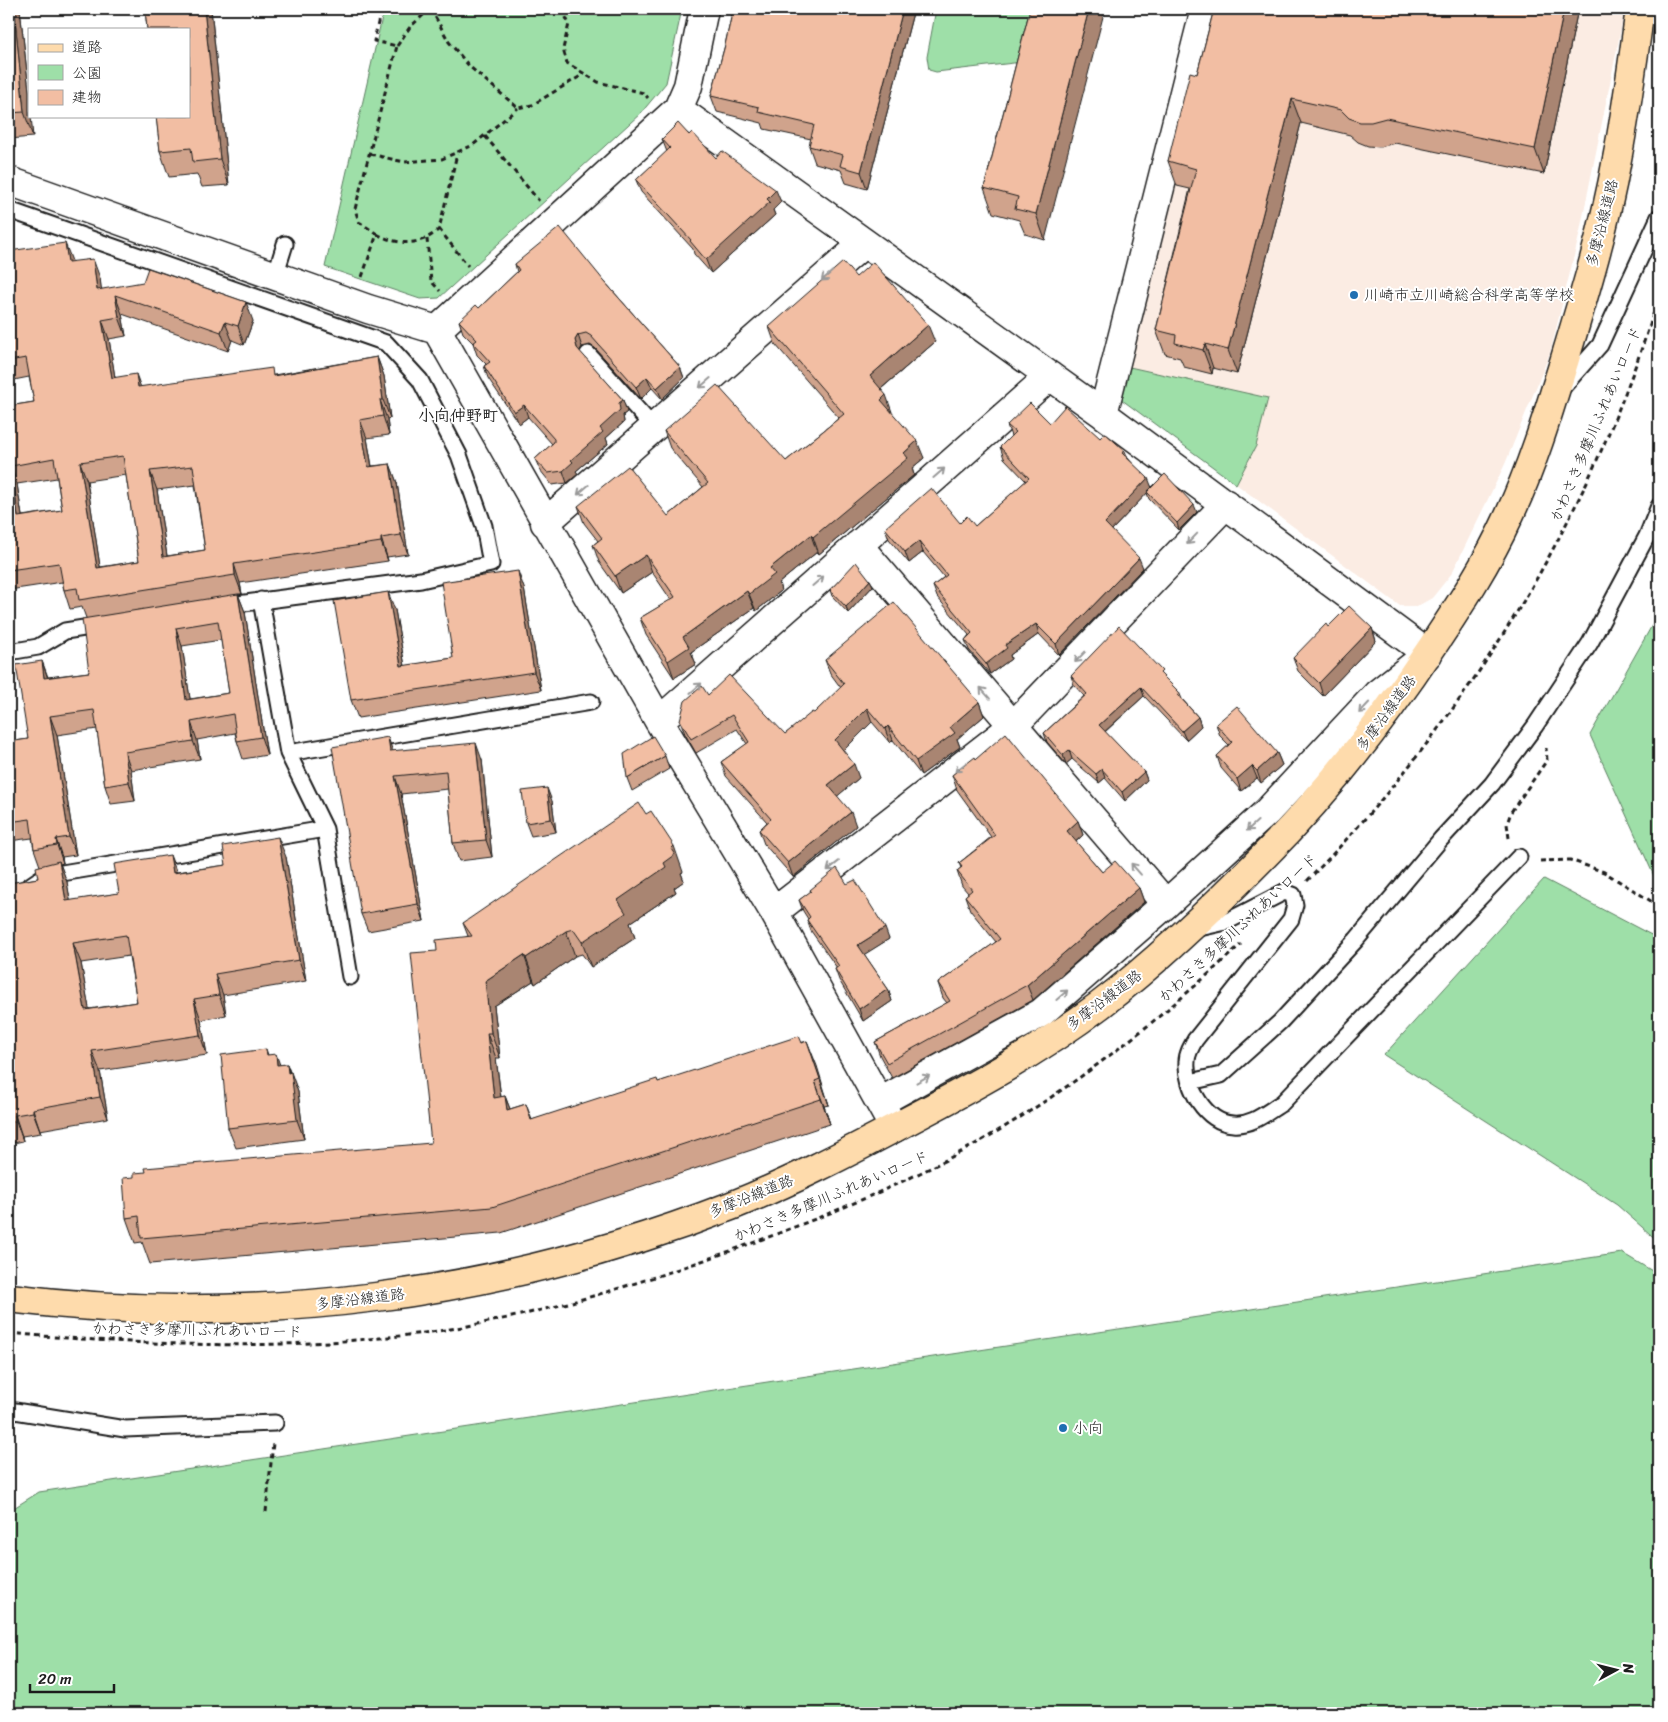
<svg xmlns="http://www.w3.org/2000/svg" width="1668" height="1722" font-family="Sriracha,'Klee One',sans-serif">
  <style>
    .built { fill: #fbece3 }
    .green { fill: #9edfa8; stroke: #5d7e62 }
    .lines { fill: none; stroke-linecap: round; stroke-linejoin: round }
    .service-casing { stroke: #1c1c1c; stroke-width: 19 }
    .minor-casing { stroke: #1c1c1c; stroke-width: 31 }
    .primary-casing { stroke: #1c1c1c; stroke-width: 31 }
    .path { stroke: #1c1c1c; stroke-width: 3; stroke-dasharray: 5 4; stroke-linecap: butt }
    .service { stroke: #fff; stroke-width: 15 }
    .minor { stroke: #fff; stroke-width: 28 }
    .primary { stroke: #fedbac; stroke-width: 28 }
    .wall { fill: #d0a38c; stroke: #1c1c1c; fill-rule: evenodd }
    .shaded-wall { fill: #a98572; stroke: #1c1c1c }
    .building { fill: #f2bea3; stroke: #1c1c1c; fill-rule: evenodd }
    .oneway { stroke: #999 }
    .poi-dot { fill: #1f6fb2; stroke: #fff; stroke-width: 2 }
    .labels { text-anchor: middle; stroke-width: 4; stroke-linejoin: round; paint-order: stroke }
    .street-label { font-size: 15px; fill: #1c1c1c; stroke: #fff }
    .poi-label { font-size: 15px; fill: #1c1c1c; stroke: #fff; text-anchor: start }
    .neighbourhood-label { font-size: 16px; font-weight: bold; fill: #1c1c1c; stroke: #fff }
  </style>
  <rect width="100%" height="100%" fill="#fff"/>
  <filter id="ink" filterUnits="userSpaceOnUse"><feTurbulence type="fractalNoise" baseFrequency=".02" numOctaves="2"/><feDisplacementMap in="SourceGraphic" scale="10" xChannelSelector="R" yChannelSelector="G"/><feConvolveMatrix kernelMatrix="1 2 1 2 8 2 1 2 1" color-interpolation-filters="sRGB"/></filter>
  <g filter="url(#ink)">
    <path class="built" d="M1214,9H1625L1579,236L1550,353L1505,464L1452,573L1432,598L1416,607L1400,606L1236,484L1256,446L1125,366Z"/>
    <path class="green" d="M384,9H682L666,83L641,113L439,298L420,299L325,267Z
      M936,9H1040L1031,61L936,72L929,70L927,57Z
      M1125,366L1268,398L1256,446L1236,484L1118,397Z
      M1659,613V887L1590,735Z
      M1544,879L1659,939V1242L1617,1205L1384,1055Z
      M1622,1253L1659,1275V1713H9V1511L39,1492Z"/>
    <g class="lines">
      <defs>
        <path id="service" d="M9,210L386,343L420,380L459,455L484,526L491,564L421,580L222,606
          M275,276L285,244
          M588,354L654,428
          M1562,388L1600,345L1659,217
          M261,600L288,753L325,829L350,977
          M9,652L38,647L65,631L103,625
          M288,753L591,702
          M9,893L22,891L44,876L325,829
          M1195,929L1226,922L1284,892L1293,895L1295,905L1291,919L1195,1040C1191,1047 1187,1054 1187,1061C1185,1087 1206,1123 1233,1124C1252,1126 1267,1112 1282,1103L1519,857
          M1190,1082L1221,1075L1280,1022L1356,940L1441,839L1492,784L1535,726L1590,643L1647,536L1659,506
          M9,1410L125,1429L275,1423"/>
        <path id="minor" d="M704,9L688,86L678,109L437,330L659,721L774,912L894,1128
          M678,109L1103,414L1205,9
          M9,181L368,309L437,330
          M545,523L864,243
          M858,545L1166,904L1267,812L1377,694L1428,654L1103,414
          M659,721L1050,376
          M774,912L1013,726L1226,504
          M880,1102L1041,1013L1166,904"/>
        <path id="primary" d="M9,1298C254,1329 502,1295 731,1206C789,1183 845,1154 900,1125C969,1089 1038,1052 1100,1005C1159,960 1212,909 1264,856C1328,792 1382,722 1432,647C1460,605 1488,562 1509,516C1532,467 1548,414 1564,362C1584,296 1605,227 1617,159C1627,109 1633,59 1640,9"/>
      </defs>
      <use href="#service" class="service-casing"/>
      <use href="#minor" class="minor-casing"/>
      <use href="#primary" class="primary-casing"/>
      <path class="path" d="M431,9L449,42L470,67L518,108L532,105L584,74
        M562,9L569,24L563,49L567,63L598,82L644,93L648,98
        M397,46L410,27L430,9
        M485,136L539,201
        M370,154L404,162L442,159L473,145L518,108
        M439,229L468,266
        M377,234C398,246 422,246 439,229L457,154
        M427,239L431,281L440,291
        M362,277L377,234L359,222L355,209L397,46L374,41L381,9
        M1509,838L1507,824L1511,812L1547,760L1546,748
        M1540,861L1570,860L1604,872L1659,906
        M1307,881C1470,715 1590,519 1659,296
        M9,1333C146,1346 286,1351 424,1333C518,1320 606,1294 696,1263C771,1237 848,1208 920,1173C1036,1117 1147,1033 1241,944
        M266,1512L273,1443"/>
      <use href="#service" class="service"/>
      <use href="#minor" class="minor"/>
      <use href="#primary" class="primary"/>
    </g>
    <path class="wall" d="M9,9H20L29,91V116L33,137L9,139Z
      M145,9H213H211L229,185L202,187L197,174L169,177L160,151Z
      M733,9H914L867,189L846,183L841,170L815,163L809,146L811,139L764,129L762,123L717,112L711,96L725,45Z
      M1030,9L1045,240L1025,234L1019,220L993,213L984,188Z
      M1214,9H1578L1544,174L1395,143L1380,147L1368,146L1358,142L1350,135L1301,123L1237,374L1213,368L1212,374L1184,367L1180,358L1165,354L1156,330L1190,189L1177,186L1168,161L1197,74Z
      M689,135L716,158L781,202L773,210L775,215L711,273L694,254L693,249L641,192L636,180L667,152L662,139Z
      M9,251L72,262L100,278L101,289L253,321L244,345L232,340L228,351L122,314L126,336L109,339L115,378L140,387L274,375L377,357L384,376L390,418L387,419L389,435L367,438L372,466L390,464L397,483L408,554L387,557L388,561L240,583L242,594H238L245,612L267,755L243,759L237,741L235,733L197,740L200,759L131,770L135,801L111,804L105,786L97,729L57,735L76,855L62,857L63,863L60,864L67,882L70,901L119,893L176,872L286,857L306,981L223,995L226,1015L201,1020L207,1055L100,1071L108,1118L40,1130L41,1133L22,1136L23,1141L9,1144V883L38,878L40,866L34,849L32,838L9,841V742L28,739L42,661L48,677L89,672L86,618L82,607L70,609L64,590L62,582L9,590V406L34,402L29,377L9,381ZM126,475L139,561L100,567L87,481ZM57,478L62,510L22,516L17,484ZM195,485L205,550L167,556L157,490ZM221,640L229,693L190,699L182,646ZM129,956L137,1002L89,1009L81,963Z
      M515,264L604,281L680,367L684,378L662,399L652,388L641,399L595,348L590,345L582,347L579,351L623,400L627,412L623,415L624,422L606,438L608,444L576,471L578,474L567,483L552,485L540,470L535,459L552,444L528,417L519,424L488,378L484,366L486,364L477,355L473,343L463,333L459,321L479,308L517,272Z
      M856,277L935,342L881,389L892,413L924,458L912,468L914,475L819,554L817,552L779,583L781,591L756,611L754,608L691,652L696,664L674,678L646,635L640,618L671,600L652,572L621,593L599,562L593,545L598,541L584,523L578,506L668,516L703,487L670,448L664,431L786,461L839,418L775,344L769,327Z
      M1050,423L1100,438L1128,458L1152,487L1197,512L1179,530L1149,499L1147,493L1112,530L1143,568L1059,655L1039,634L1010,655L1011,659L990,674L969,650L965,640L969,635L937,597L933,586L944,577L923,552L909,563L889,539L885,528L960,523L975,526L1026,481L1004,458L1000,447L1011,436L1007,425Z
      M870,580L873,586L848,613L832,596L830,590Z
      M524,588L541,690L358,718L351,700L395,610L405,666L453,658Z
      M1372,628L1376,641L1323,696L1298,671L1293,658Z
      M825,660L979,702L984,716L957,739L960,747L921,775L893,740L890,743L872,722L843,751L859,778L837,796L856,826L793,877L764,844L759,830L767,822L726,776L721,762L747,744L737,729L696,753L685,734L680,720L708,695L785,734L814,713L841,688L830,673Z
      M1071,676L1164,677L1179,692L1182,699L1198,717L1201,726L1186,740L1144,696L1105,732L1144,772L1147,780L1125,801L1105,778L1099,783L1072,759L1066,764L1047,742L1044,733L1084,696L1074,685Z
      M1216,724L1277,753L1282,765L1261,783L1257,778L1241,791L1221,768L1217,756L1229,745L1220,736Z
      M393,751L482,760L492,857L459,861L453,843L448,789L401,794L424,921L368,931L361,914Z
      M665,756L669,769L632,791L627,778Z
      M976,759L1078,821L1083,835L1076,842L1102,872L1139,888L1144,902L1033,1000L892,1078L880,1056L875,1042L947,1003L943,998L938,983L996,942L970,910L965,896L968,893L962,886L957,871L961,868L959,863L991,837L957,790L952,775Z
      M552,801L556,832L531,836L526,823Z
      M683,872L681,873L684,881L674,888L676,892L630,923L635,938L591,967L582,954L575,956L535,984L533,981L494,1006L500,1058H496L501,1097L505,1096L510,1109L526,1104L532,1120L658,1082L807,1041L829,1105L824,1106L830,1124L501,1233L150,1264L142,1242L135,1243L126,1218L431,1143L437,951L468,936L463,923Z
      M847,884L889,939L864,954L888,989L892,1001L863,1021L839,980L835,969L837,968L811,931L807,920L808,919L803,911L799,900L811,892L810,890Z
      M266,1049L268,1055L280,1065L287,1064L298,1092L304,1139L236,1148L228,1128Z"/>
    <path class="shaded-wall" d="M14,9H20L29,91V116H31L33,137L24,112Z
      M204,9H211L229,185L220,159Z
      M903,9H914L867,189L861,172Z
      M1089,9H1105L1045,240L1036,214Z
      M1564,9H1578L1544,174L1535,149Z
      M1292,99L1301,123L1237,374L1228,350Z
      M776,190L781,202L773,210L775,215L711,273L706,260Z
      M65,243L72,261L75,281L68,262Z
      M93,259L100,278L104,309L97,290Z
      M115,295L122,314L126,336L119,317Z
      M246,302L253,321L244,345L238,326Z
      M102,320L109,339L118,397L112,378Z
      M225,322L232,340L228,351L221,332Z
      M928,325L935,342L876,393L870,376Z
      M578,335L582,347L579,352L577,348L575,340Z
      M1205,344L1213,368L1212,374L1203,350Z
      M377,357L384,376L390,418L383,400Z
      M680,367L684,378L662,399L657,388Z
      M136,374L143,393L138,387Z
      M647,377L652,388L641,399L636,387Z
      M886,395L892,412L887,417L881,400Z
      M380,400L387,419L389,435L383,416Z
      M623,400L627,412L623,415L624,422L606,438L608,444L576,471L578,474L567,483L563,471L571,460L600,428L619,403Z
      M524,405L528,417L519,424L514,412Z
      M360,420L367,438L375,485L368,467Z
      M917,441L924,458L912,468L914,475L819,554L813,537Z
      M1125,451L1129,461L1122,453Z
      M80,462L87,481L103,586L97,568Z
      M390,464L397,483L408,554L401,535Z
      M11,466L17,484L25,535L18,517Z
      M150,471L157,490L170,576L163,557Z
      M1148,478L1152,488L1108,534L1105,523Z
      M1194,505L1197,512L1179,530L1177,523Z
      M811,535L817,552L779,583L781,591L756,611L749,594L770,568Z
      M381,538L387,557L388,561L381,542Z
      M919,541L923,552L909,563L905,552Z
      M646,555L652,572L621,593L615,576Z
      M1139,558L1143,568L1059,655L1056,644Z
      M234,564L240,583L242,594L235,575Z
      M518,571L524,588L541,690L534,672Z
      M870,580L873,586L848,613L846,607Z
      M747,591L754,608L691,652L696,664L674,678L668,661L683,637Z
      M388,592L395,610L408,684L401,666Z
      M238,594L245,612L267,755L261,737Z
      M1036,624L1039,634L1010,655L1011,659L990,674L986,664L1005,645Z
      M176,628L182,646L193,718L186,700Z
      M1372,628L1376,641L1323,696L1319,683Z
      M42,661L48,679L44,678Z
      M1141,687L1144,696L1102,734L1099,725Z
      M979,702L984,716L957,739L960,747L921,775L916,761L950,727Z
      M867,708L872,722L840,754L835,740Z
      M50,716L57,735L76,855L69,837Z
      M1198,717L1201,726L1186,740L1182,731Z
      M191,722L197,740L200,759L193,741Z
      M888,726L893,740L890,743L885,729Z
      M388,737L394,755L390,751Z
      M476,743L482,760L492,857L486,840Z
      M1069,750L1072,759L1066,764L1063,755Z
      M125,752L131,770L135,801L129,782Z
      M1277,753L1282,765L1261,783L1257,771Z
      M854,764L859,778L834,799L828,785Z
      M1252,766L1257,778L1241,791L1237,779Z
      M1102,769L1105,778L1099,783L1096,774Z
      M1144,772L1147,780L1125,801L1122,792Z
      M395,776L401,794L424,921L418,904Z
      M547,788L552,801L556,832L551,819Z
      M851,812L856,826L793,877L788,863Z
      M1078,821L1083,835L1072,845L1067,831Z
      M278,837L286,857L306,981L299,960Z
      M56,839L62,857L63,863L57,845Z
      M674,846L683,872L681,873L684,881L674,888L676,892L630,923L635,938L591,967L582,942L618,900L664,863L671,849Z
      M170,855L178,876L173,873Z
      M59,861L67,882L74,922L66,901Z
      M1139,888L1144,902L1033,1000L1027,985Z
      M885,928L889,939L862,956L858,945Z
      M566,931L575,956L535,984L526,958Z
      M73,943L81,963L93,1031L85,1010Z
      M524,955L533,981L494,1006L500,1058L491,1033L485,981Z
      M215,974L223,995L226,1015L219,995Z
      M888,989L892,1001L863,1021L859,1009Z
      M194,999L201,1020L207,1055L200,1035Z
      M487,1033L496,1058L504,1123L494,1098Z
      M807,1041L817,1066L829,1105L820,1079Z
      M92,1051L100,1071L108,1118L100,1097Z
      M276,1054L283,1073L277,1065Z
      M287,1064L292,1079L291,1072L298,1092L304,1139L297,1120Z
      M815,1081L824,1106L830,1124L821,1099Z
      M505,1096L515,1122L507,1110Z
      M33,1109L41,1133L33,1112Z
      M15,1115L22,1136L23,1141L16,1121Z"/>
    <path class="building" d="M9,9H14L24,112L9,113Z
      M145,9H204L220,159L193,162L191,148L160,151L156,116H189V29H147Z
      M733,9H903L861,172L840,166L843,155L809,146L814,125L758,112L759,107L711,96L725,45Z
      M1030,9H1089L1036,214L1015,209L1018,197L984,188Z
      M1214,9H1564L1535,149L1386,118L1371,122H1360L1349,118L1341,110L1292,99L1228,350L1205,344L1203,350L1175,343L1176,335L1156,330L1196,169L1168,161L1190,72L1197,74Z
      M678,123L689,135L692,132L716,158L722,151L776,190L767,199L770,202L706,260L690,241L691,240L636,180L670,148L662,139Z
      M560,227L604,281L680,367L657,388L647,377L636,387L591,336L586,333L578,335L575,340L577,348L623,400L619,403L620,410L600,428L603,432L571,460L573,462L563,471L548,473L535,459L554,442V439L524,405L514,412L484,366L490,362L473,343L477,340L459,321L476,305L479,308L519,270L515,264Z
      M65,243L68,262L93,259L97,290L143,282L148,268L246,302L238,326L225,322L221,332L115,295L119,317L102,320L112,378L136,374L138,387L272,368L273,376L377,357L383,400H380L383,416L360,420L368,467L390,464L401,535L381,538V542L234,564L235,575L79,600L77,588L64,590L59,563L9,570V406L34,402L26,358L9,361V251ZM123,456L139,561L97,568L80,462ZM54,458L62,510L18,517L11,466ZM193,466L205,550L163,557L150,471Z
      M843,262L856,277L873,262L928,325L870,376L886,395L881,400L917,441L904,453L908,458L813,537L811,535L770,568L775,574L749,594L747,591L683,637L689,647L668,661L640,618L675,597L646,555L615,576L593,545L602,538L578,506L628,466L668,516L708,483L664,431L717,385L786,461L844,414L769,327Z
      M1030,403L1050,423L1065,406L1100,438L1105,433L1125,451L1122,453L1148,478L1105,523L1139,558L1056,644L1036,624L1005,645L1007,648L986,664L965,640L972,633L933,586L947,575L919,541L905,552L885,528L931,488L960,523L967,516L975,526L1029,478L1000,447L1015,432L1007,425Z
      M1165,474L1194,505L1177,523L1147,492Z
      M856,562L870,580L846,607L830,590Z
      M518,571L534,672L351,700L334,601L388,592L401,666L453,658L441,582Z
      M238,594L261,737L237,741L233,714L191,722L193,741L125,752L129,782L105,786L94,710L50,716L69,837L56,839L57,845L34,849L30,819L9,822V742L28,739L16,665L42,661L44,678L89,672L82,619ZM218,621L229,693L186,700L176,628Z
      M894,602L979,702L950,727L955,733L916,761L888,726L885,729L867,708L835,740L854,764L828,785L851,812L788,863L759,830L771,819L721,762L749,742L732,715L691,739L680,720L685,701L702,686L708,695L729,675L785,734L812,712L814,713L844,684L825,660Z
      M1349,606L1372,628L1319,683L1293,658L1326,624L1328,627Z
      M1119,626L1162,671L1160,673L1179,692L1177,694L1198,717L1182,731L1141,687L1099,725L1144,772L1122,792L1102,769L1096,774L1069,750L1063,755L1044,733L1087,694L1071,676Z
      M1237,706L1277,753L1257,771L1252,766L1237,779L1217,756L1232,742L1216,724Z
      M1006,733L1078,821L1067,831L1102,872L1115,861L1139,888L1027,985L887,1063L875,1042L950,1001L938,983L1000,939L965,896L972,890L957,871L962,867L959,863L995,835L952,775L975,757L976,759Z
      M653,736L665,756L627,778L624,754Z
      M388,737L390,751L476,743L486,840L453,843L446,771L395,776L418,904L361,914L332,747Z
      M547,788L551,819L526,823L522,791Z
      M639,803L646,814L651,811L674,846L671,849L675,855L664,863L666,867L618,900L626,913L582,942L573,929L566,931L526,958L524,955L485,981L491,1033H487L494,1098L505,1096L507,1110L526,1104L531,1120L657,1079L658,1082L799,1036L802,1043L807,1041L820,1079L815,1081L821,1099L492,1207L141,1238L139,1216L126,1218L123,1178L134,1177V1173L146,1172L145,1168L431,1143L411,953L437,951L436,940L472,936L463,923Z
      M278,837L299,960L215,974L219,995L194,999L200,1035L92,1051L100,1097L33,1109V1112L15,1115L16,1121L9,1122V883L38,878L36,867L59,861L66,901L119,893L114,864L170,855L173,873L226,865L223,846ZM126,935L137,1002L85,1010L73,943Z
      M837,868L847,884L855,880L885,928L858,945L888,989L859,1009L835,969L839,966L807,920L810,917L799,900L811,891L810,890Z
      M266,1049L267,1055L276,1054L277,1065L287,1064L288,1073L291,1072L297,1120L228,1128L221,1055Z"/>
    <defs><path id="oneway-shaft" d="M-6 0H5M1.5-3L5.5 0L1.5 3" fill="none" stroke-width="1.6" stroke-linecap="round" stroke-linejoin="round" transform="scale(1.25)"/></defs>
    <g class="oneway">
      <use href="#oneway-shaft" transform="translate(827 276) rotate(139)"/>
      <use href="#oneway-shaft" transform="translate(705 383) rotate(139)"/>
      <use href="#oneway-shaft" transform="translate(939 473) rotate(-41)"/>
      <use href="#oneway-shaft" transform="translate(583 490) rotate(139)"/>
      <use href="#oneway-shaft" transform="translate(1192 539) rotate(134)"/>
      <use href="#oneway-shaft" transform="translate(818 581) rotate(-41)"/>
      <use href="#oneway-shaft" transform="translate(1080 657) rotate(134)"/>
      <use href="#oneway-shaft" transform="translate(696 688) rotate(-41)"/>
      <use href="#oneway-shaft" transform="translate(985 693) rotate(-131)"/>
      <use href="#oneway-shaft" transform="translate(1364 708) rotate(133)"/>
      <use href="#oneway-shaft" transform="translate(961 767) rotate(142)"/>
      <use href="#oneway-shaft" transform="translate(1252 826) rotate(138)"/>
      <use href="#oneway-shaft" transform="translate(833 866) rotate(142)"/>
      <use href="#oneway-shaft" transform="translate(1136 869) rotate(-131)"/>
      <use href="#oneway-shaft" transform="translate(1062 995) rotate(-41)"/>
      <use href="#oneway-shaft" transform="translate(923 1079) rotate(-29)"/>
    </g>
  </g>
  <g class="poi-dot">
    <circle cx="1354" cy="295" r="5"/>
    <circle cx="1063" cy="1428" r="5"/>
  </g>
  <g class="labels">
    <g class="street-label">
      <text transform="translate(1602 223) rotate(-76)" y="5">多摩沿線道路</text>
      <text transform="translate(1596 424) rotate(-67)" y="5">かわさき多摩川ふれあいロード</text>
      <text transform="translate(1386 713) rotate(-54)" y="5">多摩沿線道路</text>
      <text transform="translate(1238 928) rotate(-43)" y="5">かわさき多摩川ふれあいロード</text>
      <text transform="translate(1104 1000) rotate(-37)" y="5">多摩沿線道路</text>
      <text transform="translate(751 1196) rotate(-22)" y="5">多摩沿線道路</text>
      <text transform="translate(831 1196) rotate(-23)" y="5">かわさき多摩川ふれあいロード</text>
      <text transform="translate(360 1299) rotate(-7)" y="5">多摩沿線道路</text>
      <text transform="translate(197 1330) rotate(1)" y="5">かわさき多摩川ふれあいロード</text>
    </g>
    <g class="poi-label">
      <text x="1364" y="300">川崎市立川崎総合科学高等学校</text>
      <text x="1073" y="1433">小向</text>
    </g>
    <g class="neighbourhood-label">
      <text x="458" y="421">小向仲野町</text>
    </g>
  </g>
  <rect width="1668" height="1722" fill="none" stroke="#fff" stroke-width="30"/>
  <rect x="15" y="15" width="1638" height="1692" fill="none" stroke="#1c1c1c" stroke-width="2" filter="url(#ink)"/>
  <rect x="28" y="28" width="162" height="90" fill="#ffffff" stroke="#a4a4a4"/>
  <rect x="38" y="44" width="25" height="8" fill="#fedbac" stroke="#a4a4a4"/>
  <text x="72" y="52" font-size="15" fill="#1c1c1c">道路</text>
  <rect x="38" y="65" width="25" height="15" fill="#9edfa8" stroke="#a4a4a4"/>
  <text x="72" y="78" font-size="15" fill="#1c1c1c">公園</text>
  <rect x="38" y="90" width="25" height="15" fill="#f2bea3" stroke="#a4a4a4"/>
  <text x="72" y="102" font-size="15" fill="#1c1c1c">建物</text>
  <g transform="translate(1616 1670) rotate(83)" stroke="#ffffff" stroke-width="4" paint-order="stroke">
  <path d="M0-4L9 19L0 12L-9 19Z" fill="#1c1c1c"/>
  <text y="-8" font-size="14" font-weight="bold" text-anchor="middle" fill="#1c1c1c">N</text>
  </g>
  <path d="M30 1684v8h84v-8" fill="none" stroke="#1c1c1c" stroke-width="2.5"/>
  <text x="38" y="1684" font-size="15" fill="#1c1c1c" stroke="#ffffff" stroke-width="4" paint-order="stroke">20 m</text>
</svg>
